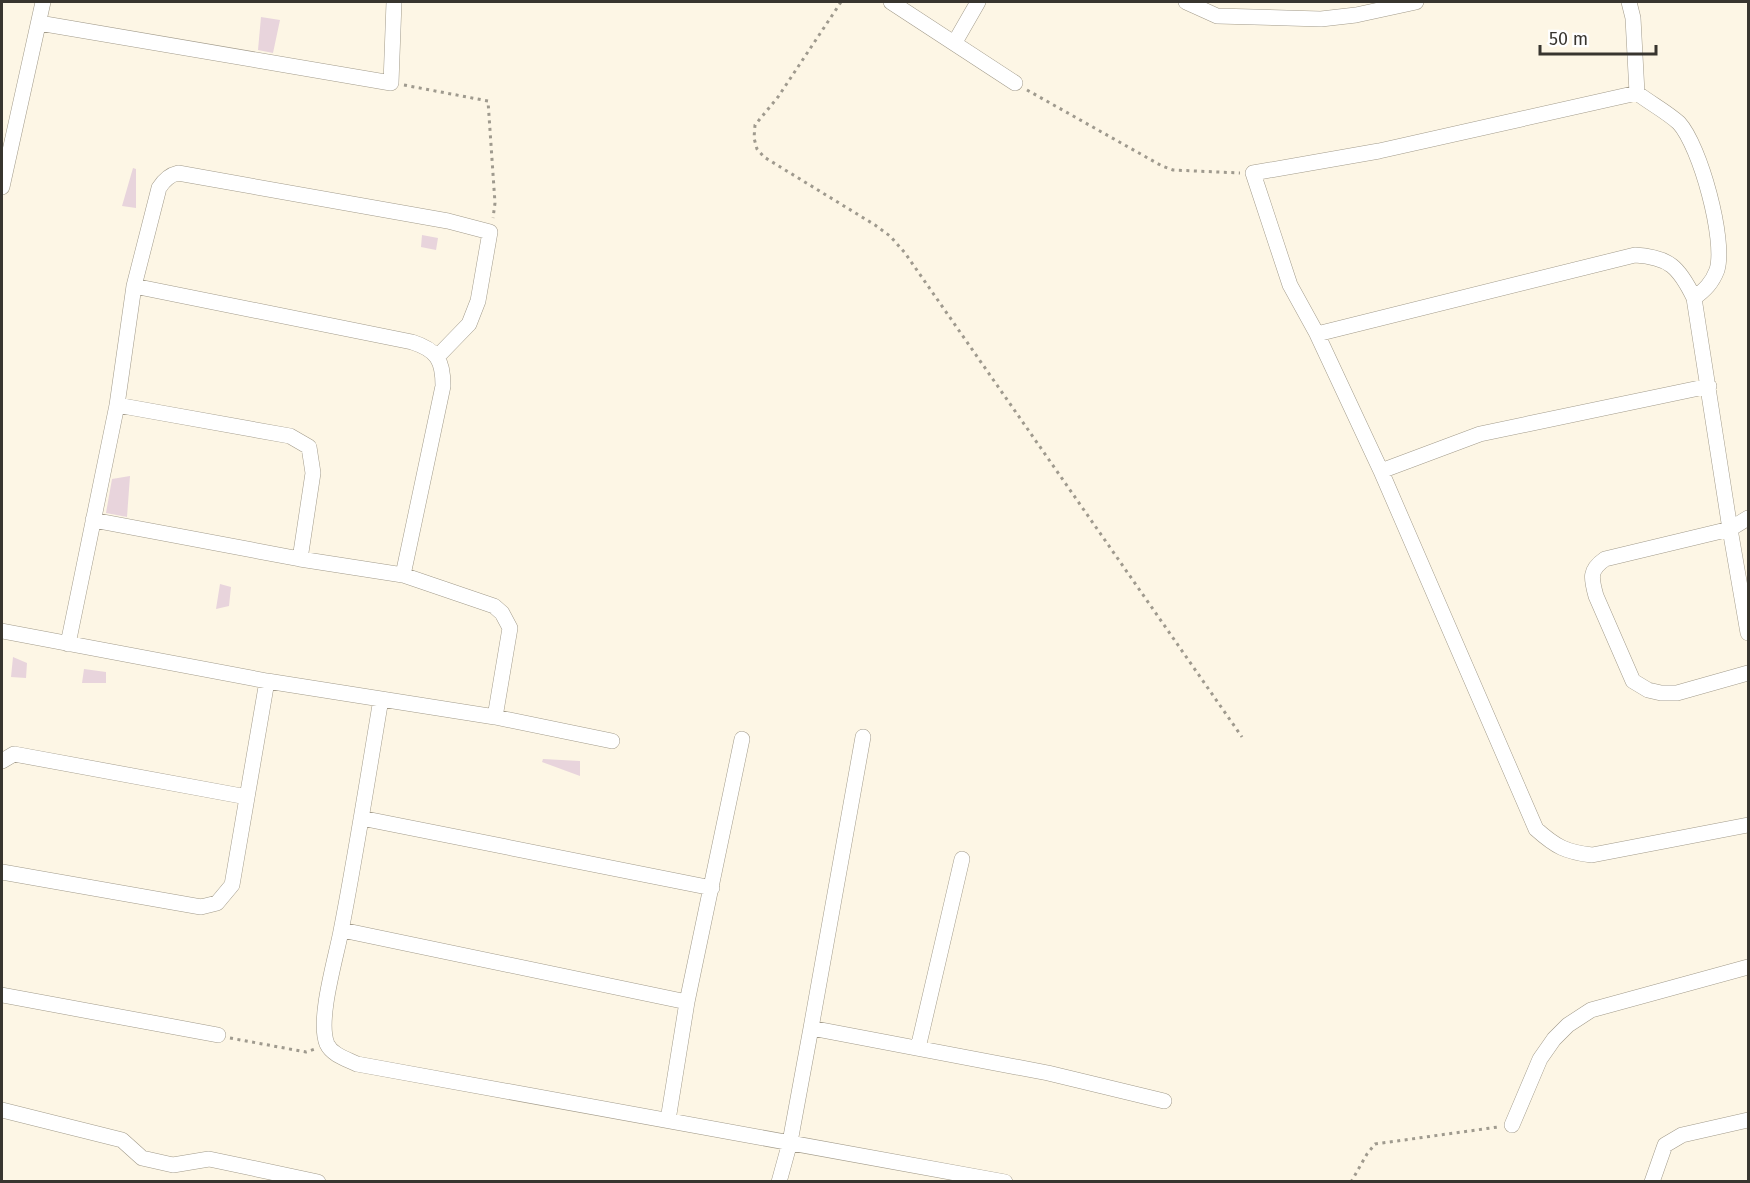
<svg xmlns="http://www.w3.org/2000/svg" width="1750" height="1183" font-family="'Fira Sans',sans-serif">
  <style>
    .building { fill: #e8d4dc }
    .lines { fill: none; stroke-linecap: round; stroke-linejoin: round }
    .minor-casing { stroke: #a29b8b; stroke-width: 16 }
    .path { stroke: #9f9a8e; stroke-width: 3; stroke-dasharray: 3 4.5; stroke-linecap: butt }
    .minor { stroke: #fff; stroke-width: 15 }
  </style>
  <rect width="100%" height="100%" fill="#fdf6e5"/>
  <path class="building" d="M261,17L280,20L273,53L258,50Z
    M133,168L136,169V208L122,206Z
    M422,235L438,238L436,250L421,247Z
    M130,476L127,517L106,513L112,479Z
    M220,584L231,587L229,606L216,609Z
    M13,657L27,663L26,678L11,677Z
    M84,669L106,672V683H82Z
    M543,759L580,761V776L542,762Z"/>
  <g class="lines">
    <defs>
      <path id="minor" d="M891,2L1015,83
        M1186,2L1217,16L1321,19L1356,15L1416,2
        M1629,2L1633,18L1637,93
        M39,23L391,83L394,2
        M955,42L978,2
        M2,187L43,2
        M134,286L412,342C437,350 443,360 443,386L403,575
        M1694,298C1705,290 1712,283 1717,270C1726,240 1700,146 1679,123C1667,112 1650,103 1637,93L1379,151L1253,173L1290,285L1317,334L1381,471L1536,829C1556,847 1566,852 1592,855L1748,825
        M1317,334L1635,255C1669,257 1679,267 1694,298L1730,529L1748,633
        M117,405L134,286L159,188C164,180 169,175 178,173L448,221L490,232L478,301L469,324L438,356
        M1381,471L1480,434L1709,386
        M1748,518L1730,529L1605,559C1589,570 1591,578 1596,596L1633,681L1648,690L1661,693H1677L1748,673
        M93,520L300,559L403,575L494,606L502,613L510,628L495,717
        M2,631L267,681L381,699C368,776 356,854 341,931C336,958 317,1020 327,1044C332,1055 347,1059 357,1064L1005,1182
        M68,644L117,405L290,436L309,447L313,473L300,559
        M381,699L495,717L612,741
        M2,761L14,754L247,797
        M361,818L712,888
        M2,872L201,907L217,903L232,885L267,681
        M342,930L687,1002
        M2,995L218,1035
        M811,1028L863,737
        M918,1048L962,859
        M2,1110L122,1140L142,1158L173,1165L209,1159L318,1182
        M668,1120L687,1002L742,739
        M1512,1125L1540,1059L1554,1039L1568,1025L1591,1010L1748,967
        M779,1182L790,1142L811,1028L1048,1073L1164,1101
        M1652,1182L1665,1145L1682,1135L1748,1120"/>
    </defs>
    <use href="#minor" class="minor-casing"/>
    <path class="path" d="M841,2L778,97L755,125L754,138L757,149L764,157L875,225L890,236L905,253L1242,737
      M404,85L488,101L495,203L493,218
      M1027,90L1162,166L1173,170L1240,173
      M230,1038L306,1052L315,1049
      M1351,1182L1367,1154L1375,1144L1498,1127"/>
    <use href="#minor" class="minor"/>
  </g>
  <rect width="1750" height="1183" fill="none" stroke="#38352f" stroke-width="6"/>
  <path d="M1540 45v9h116v-9" fill="none" stroke="#38352f" stroke-width="3"/>
  <text x="1549" y="45" font-size="18" fill="#38352f" stroke="#ffffff" stroke-width="4.5" paint-order="stroke">50 m</text>
</svg>
